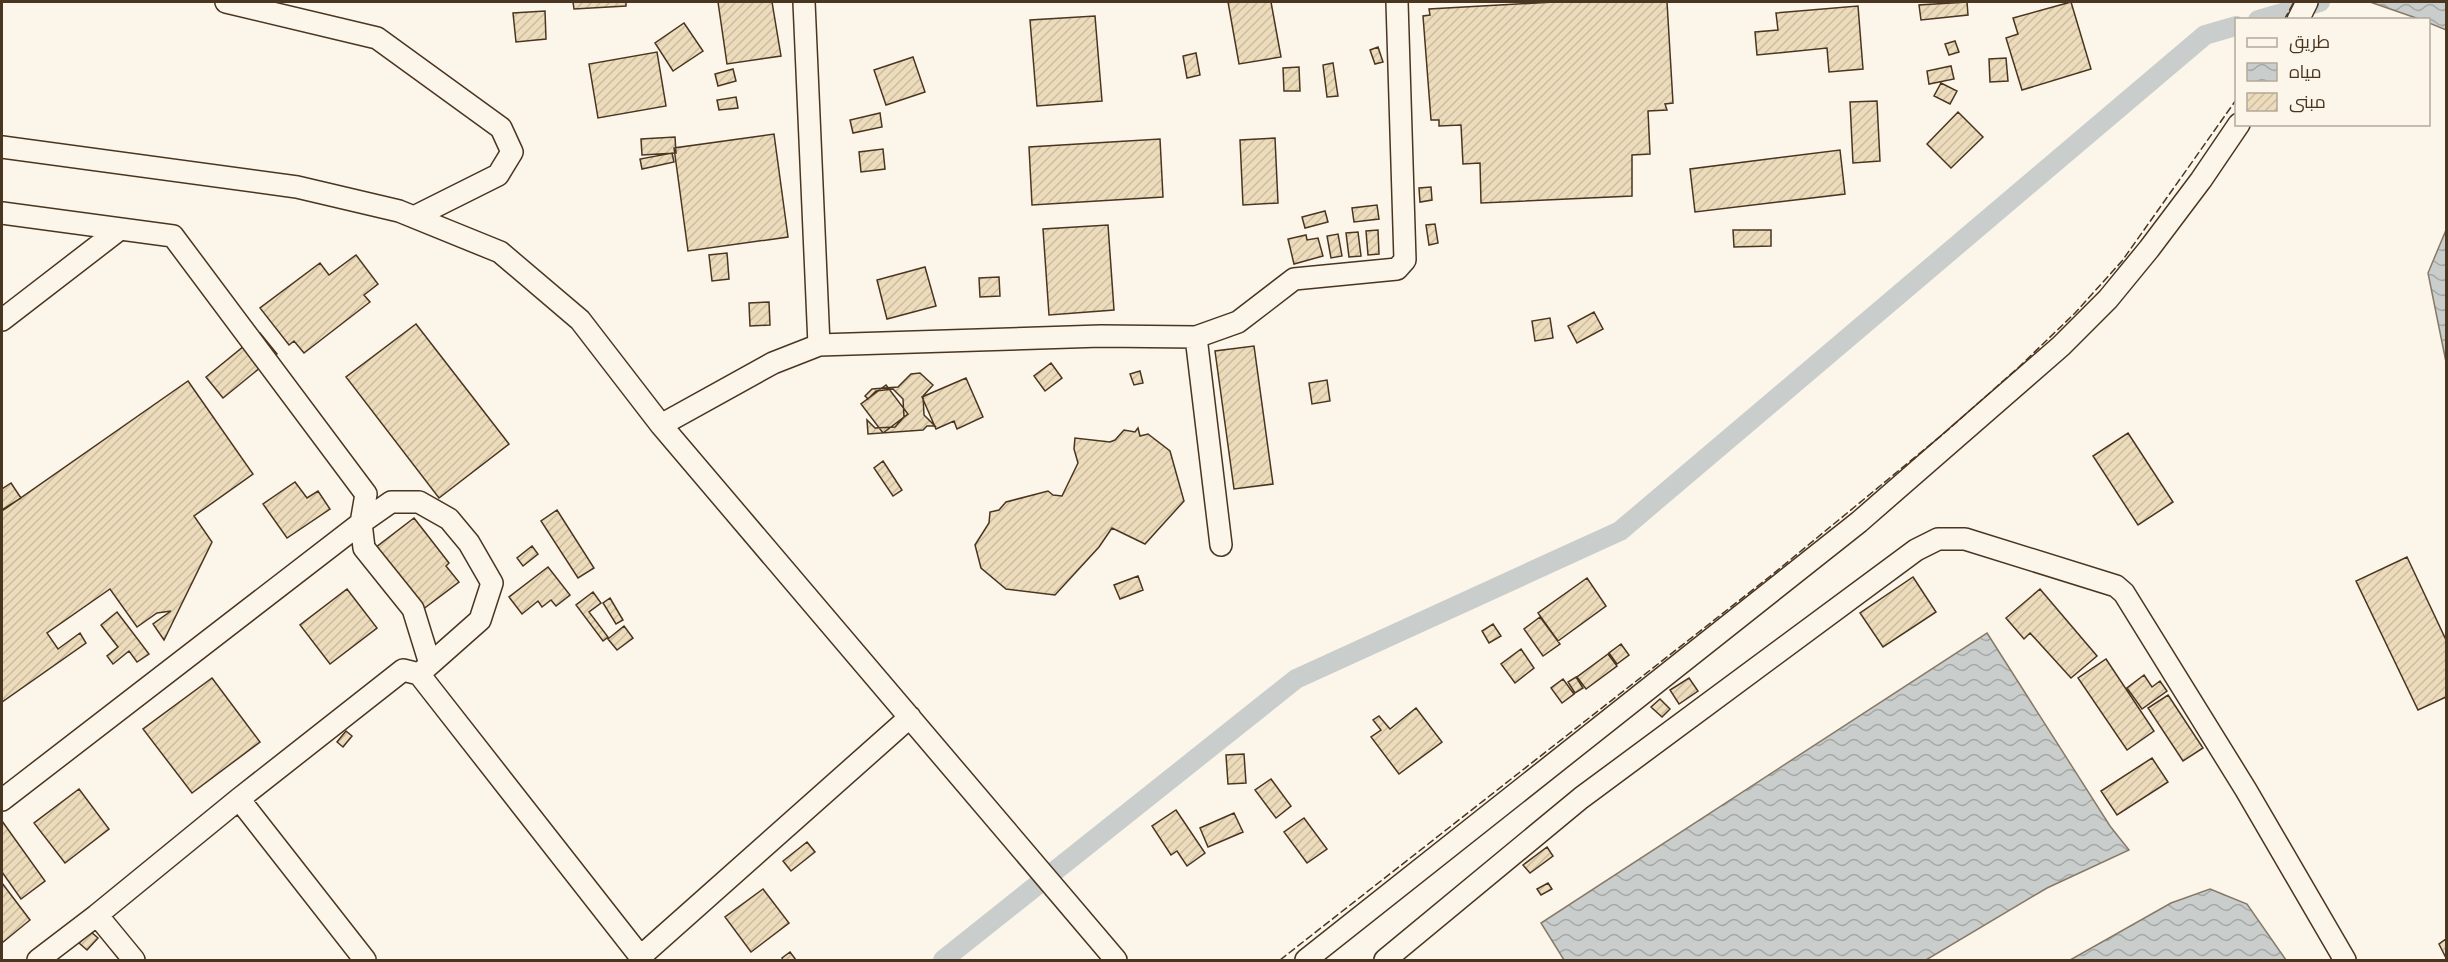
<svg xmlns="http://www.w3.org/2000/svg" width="2448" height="962" font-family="'Public Sans',Cairo,sans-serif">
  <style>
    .water { fill: url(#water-waves); stroke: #887966; stroke-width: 1.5 }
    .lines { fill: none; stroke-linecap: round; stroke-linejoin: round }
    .canal { stroke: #c9cecd; stroke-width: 20 }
    .building { fill: url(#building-hatch); stroke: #4a3520; stroke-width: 1.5 }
    .minor-casing { stroke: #4a3520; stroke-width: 24 }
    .minor { stroke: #fbf6e9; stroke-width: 21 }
    .fence { stroke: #4a3520; stroke-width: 1.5; stroke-dasharray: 8 3; stroke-linecap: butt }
  </style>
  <defs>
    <pattern id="water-waves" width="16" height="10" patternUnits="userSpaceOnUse" patternTransform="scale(1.5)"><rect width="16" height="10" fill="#c9cecd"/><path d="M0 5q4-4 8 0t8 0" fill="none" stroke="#a5a8a6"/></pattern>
    <pattern id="building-hatch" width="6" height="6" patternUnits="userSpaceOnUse" patternTransform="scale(1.5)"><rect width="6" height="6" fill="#ecdcbc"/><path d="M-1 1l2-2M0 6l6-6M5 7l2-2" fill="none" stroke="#ccbda1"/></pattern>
  </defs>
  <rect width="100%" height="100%" fill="#fbf6e9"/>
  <path class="water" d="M2370,2H2446V30L2429,23L2428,20L2419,19Z
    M2446,230V362L2428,273Z
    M1987,633L2110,826L2129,850L2047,888L1926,960H1564L1541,923Z
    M2210,889L2247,904L2286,960H2070L2171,903Z"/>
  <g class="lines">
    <path class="canal" d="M2258,20L2320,2
      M943,960L1296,679L1620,531L2205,35L2236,26"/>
  </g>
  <path class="building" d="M573,2H626V6L574,9Z
    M718,2H772L781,56L727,64Z
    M1228,2H1271L1281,57L1239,64Z
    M1554,2H1667L1673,103L1665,104L1667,110L1648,111L1650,154L1632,155V196L1481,203L1480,163L1463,164L1461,125L1439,126V120H1431L1423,16L1430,15L1429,9Z
    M1967,2L1968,15L1921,20L1919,5Z
    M2071,2L2091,69L2022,90L2006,38L2018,34L2013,18Z
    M1858,6L1863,69L1829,72L1827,48L1757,55L1755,32L1778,30L1776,13Z
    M545,11L546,39L516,42L513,13Z
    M1095,16L1102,101L1037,106L1030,20Z
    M684,23L703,51L673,71L655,43Z
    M1955,41L1959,52L1949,55L1945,44Z
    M1378,47L1383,62L1375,64L1370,50Z
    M657,52L666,106L598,118L589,64Z
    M1196,53L1200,75L1187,78L1183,56Z
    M913,57L925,92L886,105L874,70Z
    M2006,58L2008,81L1990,82L1989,59Z
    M1333,63L1338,96L1327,97L1323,65Z
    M1951,66L1954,79L1929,84L1927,71Z
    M1299,67L1300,91H1284L1283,68Z
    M733,69L736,81L718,86L715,74Z
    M1941,83L1957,91L1950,104L1934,96Z
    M736,97L738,108L719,110L717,100Z
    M1877,101L1880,161L1853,163L1850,102Z
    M1958,112L1983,137L1951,168L1927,144Z
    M880,113L882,127L853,133L850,120Z
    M774,134L788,237L688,251L674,148Z
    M675,137L676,153L642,155L641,139Z
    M1275,138L1278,203L1243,205L1240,140Z
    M1160,139L1163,197L1032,205L1029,147Z
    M883,149L885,169L861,172L859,152Z
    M1840,150L1845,194L1695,212L1690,169Z
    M672,153L674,162L642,169L640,159Z
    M1431,187L1432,200L1420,202L1419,188Z
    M1377,205L1379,219L1354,222L1352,208Z
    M1325,211L1328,222L1305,228L1302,217Z
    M1435,224L1438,243L1429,245L1426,225Z
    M1108,225L1114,310L1049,315L1043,229Z
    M1378,230L1379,254L1368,255L1366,231Z
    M1733,230H1771V246L1734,247Z
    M1358,232L1361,256L1349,257L1346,233Z
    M1338,234L1342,256L1331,258L1327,236Z
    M1306,235L1307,240L1318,238L1323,256L1294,264L1288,239Z
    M727,253L729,279L712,281L709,255Z
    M356,255L378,284L364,295L370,302L304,353L294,341L289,345L260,308L320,263L329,275Z
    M925,267L936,306L887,319L877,280Z
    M999,277L1000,296L980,297L979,278Z
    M769,302L770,325L750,326L749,303Z
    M1594,312L1603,329L1577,343L1568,326Z
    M1550,318L1553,338L1535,341L1532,321Z
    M416,324L509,444L439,498L346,377Z
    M260,333L277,354L223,398L206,377Z
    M1254,346L1273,484L1234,489L1215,351Z
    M1051,363L1062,378L1045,391L1034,376Z
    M1140,371L1143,383L1134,385L1130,374Z
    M920,373L933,385L923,396L924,415L935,426H927L923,430L868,434L867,420L875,428L895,427L904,417L903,399L893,389L876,391L868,399L865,396L872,389L898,387L911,374Z
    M966,378L983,417L957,429L954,421L936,429L922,397Z
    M1327,380L1330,401L1312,404L1309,383Z
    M188,381L253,474L194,516L212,542L164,640L153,624L171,611L157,613L137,627L110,589L47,633L58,649L80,633L86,643L2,702V511Z
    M886,385L908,414L883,433L861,404Z
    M1138,428L1140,436L1148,434L1170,451L1184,501L1145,544L1112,528L1099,547L1055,595L1006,589L981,568L975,545L989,523L990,512L999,510L1006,502L1048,491L1053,495L1062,496L1078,463L1074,449L1075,438L1110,442L1115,440L1124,430L1135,432Z
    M2128,433L2173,502L2138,525L2093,456Z
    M883,461L902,490L893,496L874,468Z
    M295,482L307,498L318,491L330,509L287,538L263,504Z
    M11,483L21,498L2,510V489Z
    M557,510L594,568L578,578L541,521Z
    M414,518L449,563L446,566L459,582L422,610L375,548Z
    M532,546L538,554L523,566L517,558Z
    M2407,557L2446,640V697L2418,710L2356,581Z
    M548,567L570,595L556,606L551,600L542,607L538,601L522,614L509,597Z
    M1138,576L1143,590L1120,599L1114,585Z
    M1913,577L1936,612L1883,647L1860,613Z
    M1587,578L1606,606L1558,641L1538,613Z
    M347,589L377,628L330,664L300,625Z
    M2040,589L2097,656L2071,678L2030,633L2024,639L2006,618Z
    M593,592L601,603L589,612L608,637L603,641L576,605Z
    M610,598L623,620L616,624L603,603Z
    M117,612L149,654L137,662L129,651L113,664L107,656L118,647L101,625Z
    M1540,617L1560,644L1543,656L1524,629Z
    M1493,624L1501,636L1489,643L1482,631Z
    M624,626L633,638L617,650L608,639Z
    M1621,644L1629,655L1617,664L1609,653Z
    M1521,649L1534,668L1515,683L1501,664Z
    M1608,654L1617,666L1586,689L1577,677Z
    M2106,659L2154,731L2127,750L2078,678Z
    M2144,675L2152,687L2160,681L2167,691L2142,709L2127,688Z
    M1576,677L1583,688L1575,693L1568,682Z
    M212,678L260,742L192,793L143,729Z
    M1689,678L1698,691L1679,704L1670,690Z
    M1563,679L1574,694L1562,703L1551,688Z
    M2168,695L2203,748L2183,761L2148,708Z
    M1660,699L1670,709L1662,717L1651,707Z
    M1416,708L1442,742L1399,774L1371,737L1381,730L1373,720L1379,716L1390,729Z
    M346,731L352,736L343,747L337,742Z
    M1244,754L1246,783L1228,784L1226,755Z
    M2152,758L2168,782L2117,815L2101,791Z
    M1271,779L1291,806L1276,818L1255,790Z
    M79,789L109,829L65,863L34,823Z
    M1176,810L1205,853L1187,866L1177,851L1171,855L1152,826Z
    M1234,813L1243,832L1208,847L1200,828Z
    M1304,818L1327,849L1307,863L1284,832Z
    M2,821L45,881L21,899L2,872Z
    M807,842L815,852L791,871L783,861Z
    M1547,847L1553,856L1530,873L1523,865Z
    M2,883L30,920L2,943Z
    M1548,883L1552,889L1541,895L1537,889Z
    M763,889L789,923L751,952L725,917Z
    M90,931L98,938L87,950L79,943Z
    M2446,939V958L2439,944Z
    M790,952L796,960H783L782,958Z"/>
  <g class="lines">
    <defs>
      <path id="minor" d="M226,2L377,38L501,128L512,152L498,175L414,217
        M804,2L819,345
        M2298,20L2307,2
        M2,147L297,187L399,211L500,252L580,320L661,425L1116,960
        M2,213L173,236L366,494L361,523L364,548L413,609L430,664
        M2,320L120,229
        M1196,337L1221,545
        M661,425L773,363L819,345L1101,336L1196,337L1238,322L1294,279L1397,269L1405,260L1397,2
        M239,799L365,960
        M2,800L361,523L391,502H419L449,519L469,543L492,583L480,620L419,674
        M97,915L134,960
        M640,957L910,717
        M38,960L97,915L239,799L403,670L419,674L426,683L643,960
        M1306,960L1859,522L2061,346L2108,299L2149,249L2201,180L2239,124
        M1385,960L1581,798L1916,550L1938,539H1965L2116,586L2124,593L2246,790L2345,960"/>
    </defs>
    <use href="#minor" class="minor-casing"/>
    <use href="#minor" class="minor"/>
    <path class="fence" d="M2284,20L2294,2
      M1280,960L1773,574L1942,435L2019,367L2075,313L2122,261L2236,100"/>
  </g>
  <rect width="2448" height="962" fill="none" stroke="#4a3520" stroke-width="6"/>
  <rect x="2235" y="18" width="195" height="108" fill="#fbf6e9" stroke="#b4a999" stroke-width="1.5"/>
  <rect x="2247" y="38" width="30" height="9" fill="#fbf6e9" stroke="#b4a999" stroke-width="1.5"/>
  <text x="2289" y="48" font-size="18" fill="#4a3520">طريق</text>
  <rect x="2247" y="63" width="30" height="18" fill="url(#water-waves)" stroke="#b4a999" stroke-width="1.5"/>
  <text x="2289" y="78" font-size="18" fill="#4a3520">مياه</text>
  <rect x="2247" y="93" width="30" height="18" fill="url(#building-hatch)" stroke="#b4a999" stroke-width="1.5"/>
  <text x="2289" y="108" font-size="18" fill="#4a3520">مبنى</text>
</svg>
